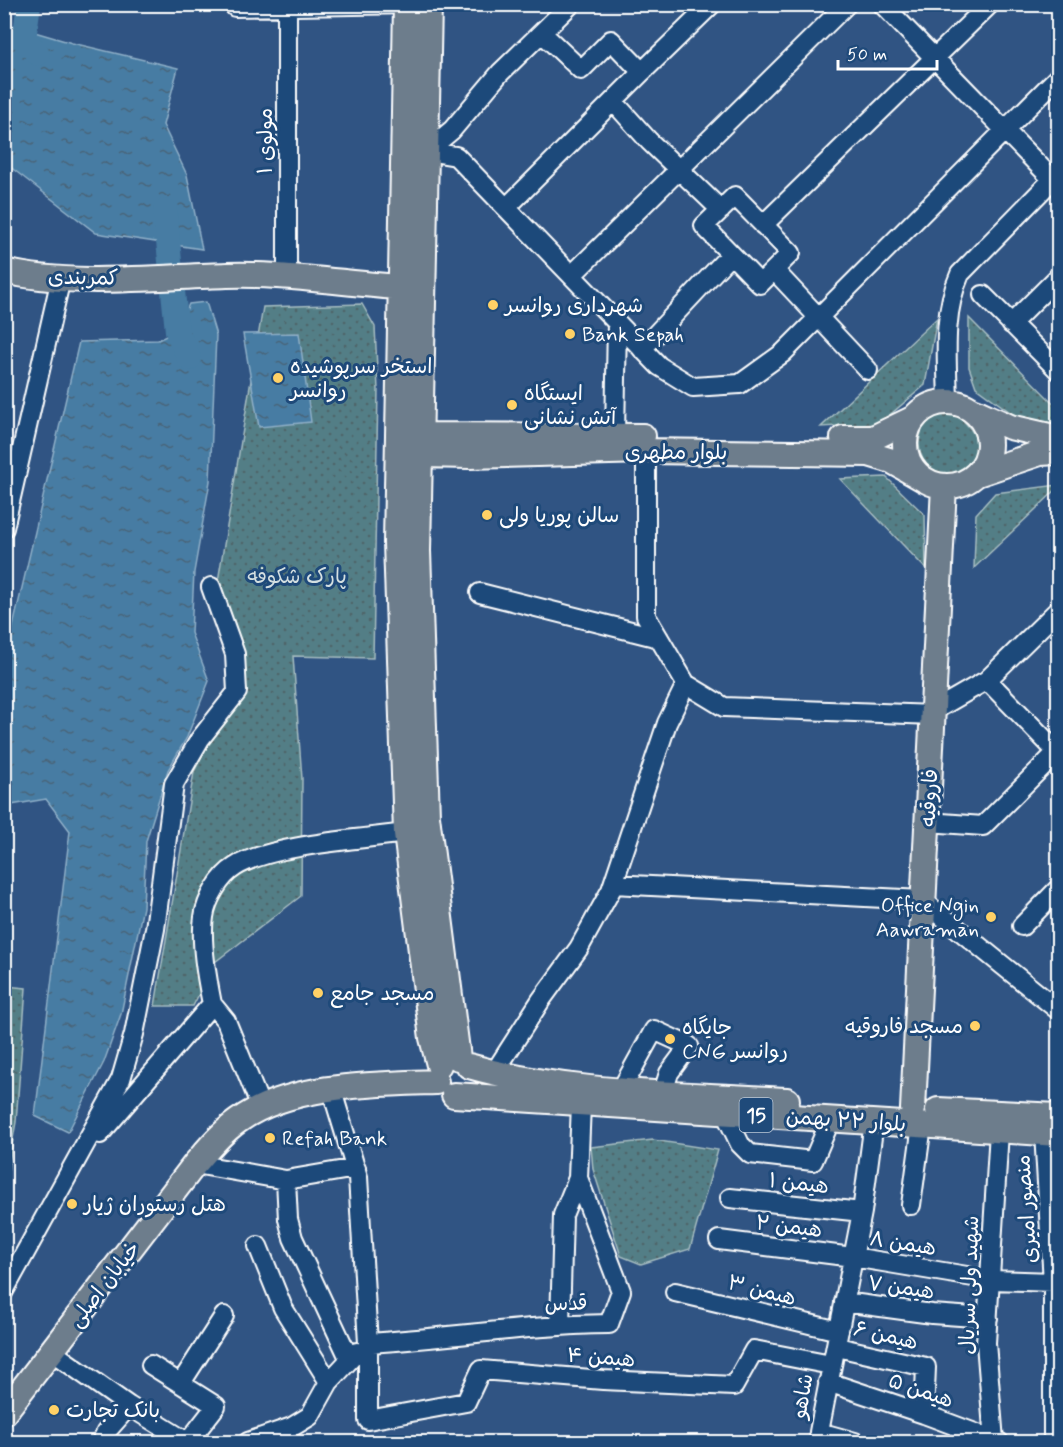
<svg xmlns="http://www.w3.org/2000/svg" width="1063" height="1447" font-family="Mynerve,'Playpen Sans Arabic',sans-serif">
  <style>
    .grass { fill: url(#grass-dots); stroke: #a8bec2; stroke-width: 1.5 }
    .water { fill: url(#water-ripples); stroke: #90b0c8; stroke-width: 1.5 }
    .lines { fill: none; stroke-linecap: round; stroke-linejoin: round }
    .river { stroke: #467ca3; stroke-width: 24 }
    .minor-casing { stroke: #fff; stroke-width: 22 }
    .major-casing { stroke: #fff; stroke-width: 28 }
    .minor { stroke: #1f4a7a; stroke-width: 18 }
    .major { stroke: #6d7d8c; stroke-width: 24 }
    .poi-dot { fill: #ffd166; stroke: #1f4a7a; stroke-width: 2 }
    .labels { text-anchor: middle; stroke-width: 6; stroke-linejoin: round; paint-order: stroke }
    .shield { fill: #1f4a7a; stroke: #bcc9d7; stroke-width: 1.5 }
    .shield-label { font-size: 20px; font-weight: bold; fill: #fff }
    .street-label { font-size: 21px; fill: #fff; stroke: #1f4a7a }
    .poi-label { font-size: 21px; fill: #fff; stroke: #1f4a7a; text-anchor: start }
    .park-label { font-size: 21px; fill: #d4dfe1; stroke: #1f4a7a }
  </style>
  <defs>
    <pattern id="grass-dots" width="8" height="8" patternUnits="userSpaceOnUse" patternTransform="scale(1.5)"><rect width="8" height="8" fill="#527e86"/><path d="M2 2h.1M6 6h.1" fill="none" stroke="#4f6569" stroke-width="1.8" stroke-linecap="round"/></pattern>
    <pattern id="water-ripples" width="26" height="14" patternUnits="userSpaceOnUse" patternTransform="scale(1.5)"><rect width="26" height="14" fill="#467ca3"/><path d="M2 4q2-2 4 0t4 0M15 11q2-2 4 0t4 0" fill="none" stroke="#496478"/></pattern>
  </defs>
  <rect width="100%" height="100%" fill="#305483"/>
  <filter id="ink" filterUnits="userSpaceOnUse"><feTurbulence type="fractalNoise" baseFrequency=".0167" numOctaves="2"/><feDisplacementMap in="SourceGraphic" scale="12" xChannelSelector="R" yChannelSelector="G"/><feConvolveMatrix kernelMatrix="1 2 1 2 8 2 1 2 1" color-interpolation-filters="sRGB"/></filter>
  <g filter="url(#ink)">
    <path class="grass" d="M362,304L375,327L378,390L373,658L293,656L302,779L301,896L215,962L193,1006H155L194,772L245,669L215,600L263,307Z
      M937,318L925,385L879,424L821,427Z
      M969,318L1058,408V424L1040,425L1017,417L976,387L969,367Z
      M935,414H955C971,426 979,438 979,458L963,473L937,475C914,457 913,433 935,414Z
      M886,477L925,515L926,569L840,479Z
      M1058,485V488L974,568L976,514L995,493Z
      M5,986L26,988L16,1122L5,1184Z
      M653,1140L718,1150L690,1249L641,1264L621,1256L593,1169L591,1147Z"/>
    <path class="water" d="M4,23L72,43L178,68L163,125L187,175L202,249L96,233L5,163Z
      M206,302L216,335L210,481L194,572L191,633L209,681L187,737L168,770L146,841L143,907L121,1014L104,1062L68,1132L35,1116L70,831L46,799L5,806V661L79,342L158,340L177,331L189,304Z
      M299,333L311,422L259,427L243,334Z"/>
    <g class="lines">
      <path class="river" d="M29,4L24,39L38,54
        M165,211L177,331L189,359"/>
      <defs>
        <path id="minor" d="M882,4L1058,185
          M235,7L415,4
          M542,33L581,70L611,40L642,72L613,101L649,141L721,210
          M642,72L712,4
          M427,151L456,156L659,366L693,387L740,384L783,353L1058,77
          M427,151L452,130L500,73L571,4
          M735,196L791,253L760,284L704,226Z
          M508,206L613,101
          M763,225L990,4
          M774,270L868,370
          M572,275L847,4
          M287,278V4
          M983,295L1058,370
          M1011,324L1058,277
          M642,349L731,254
          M948,401C947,359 942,314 960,274L1058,174
          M615,435L617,322
          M4,528L61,278
          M480,593L659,638
          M987,680L1058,753
          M686,684L724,707L934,715
          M935,710L987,680L1058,610
          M928,822L983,826L1058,751
          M613,884L922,900L1058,1010
          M1022,926L1058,889
          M212,1004L226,1021L261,1107
          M494,1073L541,1000L579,948L611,890L667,723L686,684L646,616V451
          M621,1090L654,1030L689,1046L669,1073L663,1092
          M332,1091L358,1177L368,1343V1420L466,1402L481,1370L603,1380L734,1386L754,1350L831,1365
          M725,1113L740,1144L750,1154L813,1161L831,1119
          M1044,1133L1053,1282V1442
          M100,1134L212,1004C207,979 200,942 204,917C206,900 220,876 235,867C269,845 363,839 406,833
          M195,1164L286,1180L356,1168
          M286,1180L288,1219L293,1238L349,1358
          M730,1198L862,1212
          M911,1205L922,1125
          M719,1240L853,1257L991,1280L1053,1282
          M258,1246L283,1308L329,1382
          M4,1291L121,1079L134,1034L155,929L174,784L200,739L237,692L235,654L211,587
          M675,1292L839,1331
          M844,1302L932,1314L988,1318
          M560,1325L563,1215L578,1178
          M368,1343C448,1338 528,1325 609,1324L621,1291L578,1178L581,1104
          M837,1347L926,1367L924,1414
          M51,1351L129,1406
          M151,1365L216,1406L188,1442
          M828,1382L924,1414L999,1442
          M181,1383L224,1316
          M994,1441L986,1343L999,1131
          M101,1442L106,1432L129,1406L187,1442
          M248,1442L292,1427L310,1416L329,1382L357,1352
          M855,1442L819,1432L862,1212L874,1122"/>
        <path id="major" d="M406,4L396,543L406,833L432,1038L439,1065
          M429,4L418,551L427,816L458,1058
          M4,271C71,287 159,277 227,275C290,273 352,285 414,288
          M905 444a42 42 0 1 1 84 0a42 42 0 1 1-84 0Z
          M975,411L1010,427L1058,438
          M422,435L643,436
          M843,438H873L914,418
          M422,455L469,456L646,451L869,454L892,461L925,480
          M977,474L1040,453L1058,452
          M469,1066C571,1095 681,1093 787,1100
          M454,1095L1058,1134
          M913,1109L944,486
          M938,1110L1058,1116
          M4,1413L195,1164C208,1149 221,1133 238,1121C289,1084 374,1084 436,1082"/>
      </defs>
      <use href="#minor" class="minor-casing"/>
      <use href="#major" class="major-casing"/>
      <use href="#minor" class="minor"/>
      <use href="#major" class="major"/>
    </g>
  </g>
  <g class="poi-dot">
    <circle cx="493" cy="305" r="6"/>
    <circle cx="570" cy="334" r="6"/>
    <circle cx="278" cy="378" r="6"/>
    <circle cx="512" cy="405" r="6"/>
    <circle cx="487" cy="515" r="6"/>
    <circle cx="991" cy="917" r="6"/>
    <circle cx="318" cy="993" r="6"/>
    <circle cx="975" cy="1026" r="6"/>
    <circle cx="670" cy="1039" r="6"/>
    <circle cx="270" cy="1138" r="6"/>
    <circle cx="72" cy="1204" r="6"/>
    <circle cx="54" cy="1410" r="6"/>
  </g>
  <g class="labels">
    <rect class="shield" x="739.5" y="1098" width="33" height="34" rx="4.5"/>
    <g class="shield-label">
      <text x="756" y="1122">15</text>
    </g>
    <g class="street-label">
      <text transform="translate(265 141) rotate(-90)" y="7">مولوی ۱</text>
      <text transform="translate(83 277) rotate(1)" y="7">کمربندی</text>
      <text x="676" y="459">بلوار مطهری</text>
      <text transform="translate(929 798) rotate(-87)" y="7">فاروقیه</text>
      <text transform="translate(846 1120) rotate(4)" y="7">بلوار ۲۲ بهمن</text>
      <text transform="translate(799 1183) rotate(6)" y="7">هیمن ۱</text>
      <text transform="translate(1026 1209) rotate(-94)" y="7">منصور امیری</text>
      <text transform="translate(789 1226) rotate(7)" y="7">هیمن ۲</text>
      <text transform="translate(903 1243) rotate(9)" y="7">هیمن ۸</text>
      <text transform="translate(104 1284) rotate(-52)" y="7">خیابان اصلی</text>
      <text transform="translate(969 1285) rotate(-88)" y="7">شهید ولی سریال</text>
      <text transform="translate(901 1287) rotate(8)" y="7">هیمن ۷</text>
      <text transform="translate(762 1290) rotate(14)" y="7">هیمن ۳</text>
      <text transform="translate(566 1303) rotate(-2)" y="7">قدس</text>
      <text transform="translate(886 1335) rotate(13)" y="7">هیمن ۶</text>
      <text transform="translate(601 1357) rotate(4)" y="7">هیمن ۴</text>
      <text transform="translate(921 1390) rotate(19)" y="7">هیمن ۵</text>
      <text transform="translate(802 1396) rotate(-80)" y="7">شاهو</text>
    </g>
    <g class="poi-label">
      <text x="505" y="312">شهرداری روانسر</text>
      <text x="582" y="341">Bank Sepah</text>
      <text x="290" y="373">استخر سرپوشیده<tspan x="290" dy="24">روانسر</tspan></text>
      <text x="524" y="400">ایستگاه<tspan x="524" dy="24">آتش نشانی</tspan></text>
      <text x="499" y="522">سالن پوریا ولی</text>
      <text x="979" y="912" text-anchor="end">Office Ngin<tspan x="979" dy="24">Aawraman</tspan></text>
      <text x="330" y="1000">مسجد جامع</text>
      <text x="963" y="1033" text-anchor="end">مسجد فاروقیه</text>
      <text x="682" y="1034">جایگاه<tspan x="682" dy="24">CNG روانسر</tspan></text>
      <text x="282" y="1145">Refah Bank</text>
      <text x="84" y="1211">هتل رستوران ژیار</text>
      <text x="66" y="1417">بانک تجارت</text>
    </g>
    <g class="park-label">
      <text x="297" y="583">پارک شکوفه</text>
    </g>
  </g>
  <rect width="1063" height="1447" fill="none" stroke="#1f4a7a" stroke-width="24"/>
  <rect x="12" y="12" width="1039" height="1423" fill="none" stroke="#fff" stroke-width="2" filter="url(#ink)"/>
  <path d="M838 60v9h99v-9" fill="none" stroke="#ffffff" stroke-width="3"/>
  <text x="847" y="60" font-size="18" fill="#ffffff" stroke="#1f4a7a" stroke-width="4.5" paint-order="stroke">50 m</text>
</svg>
